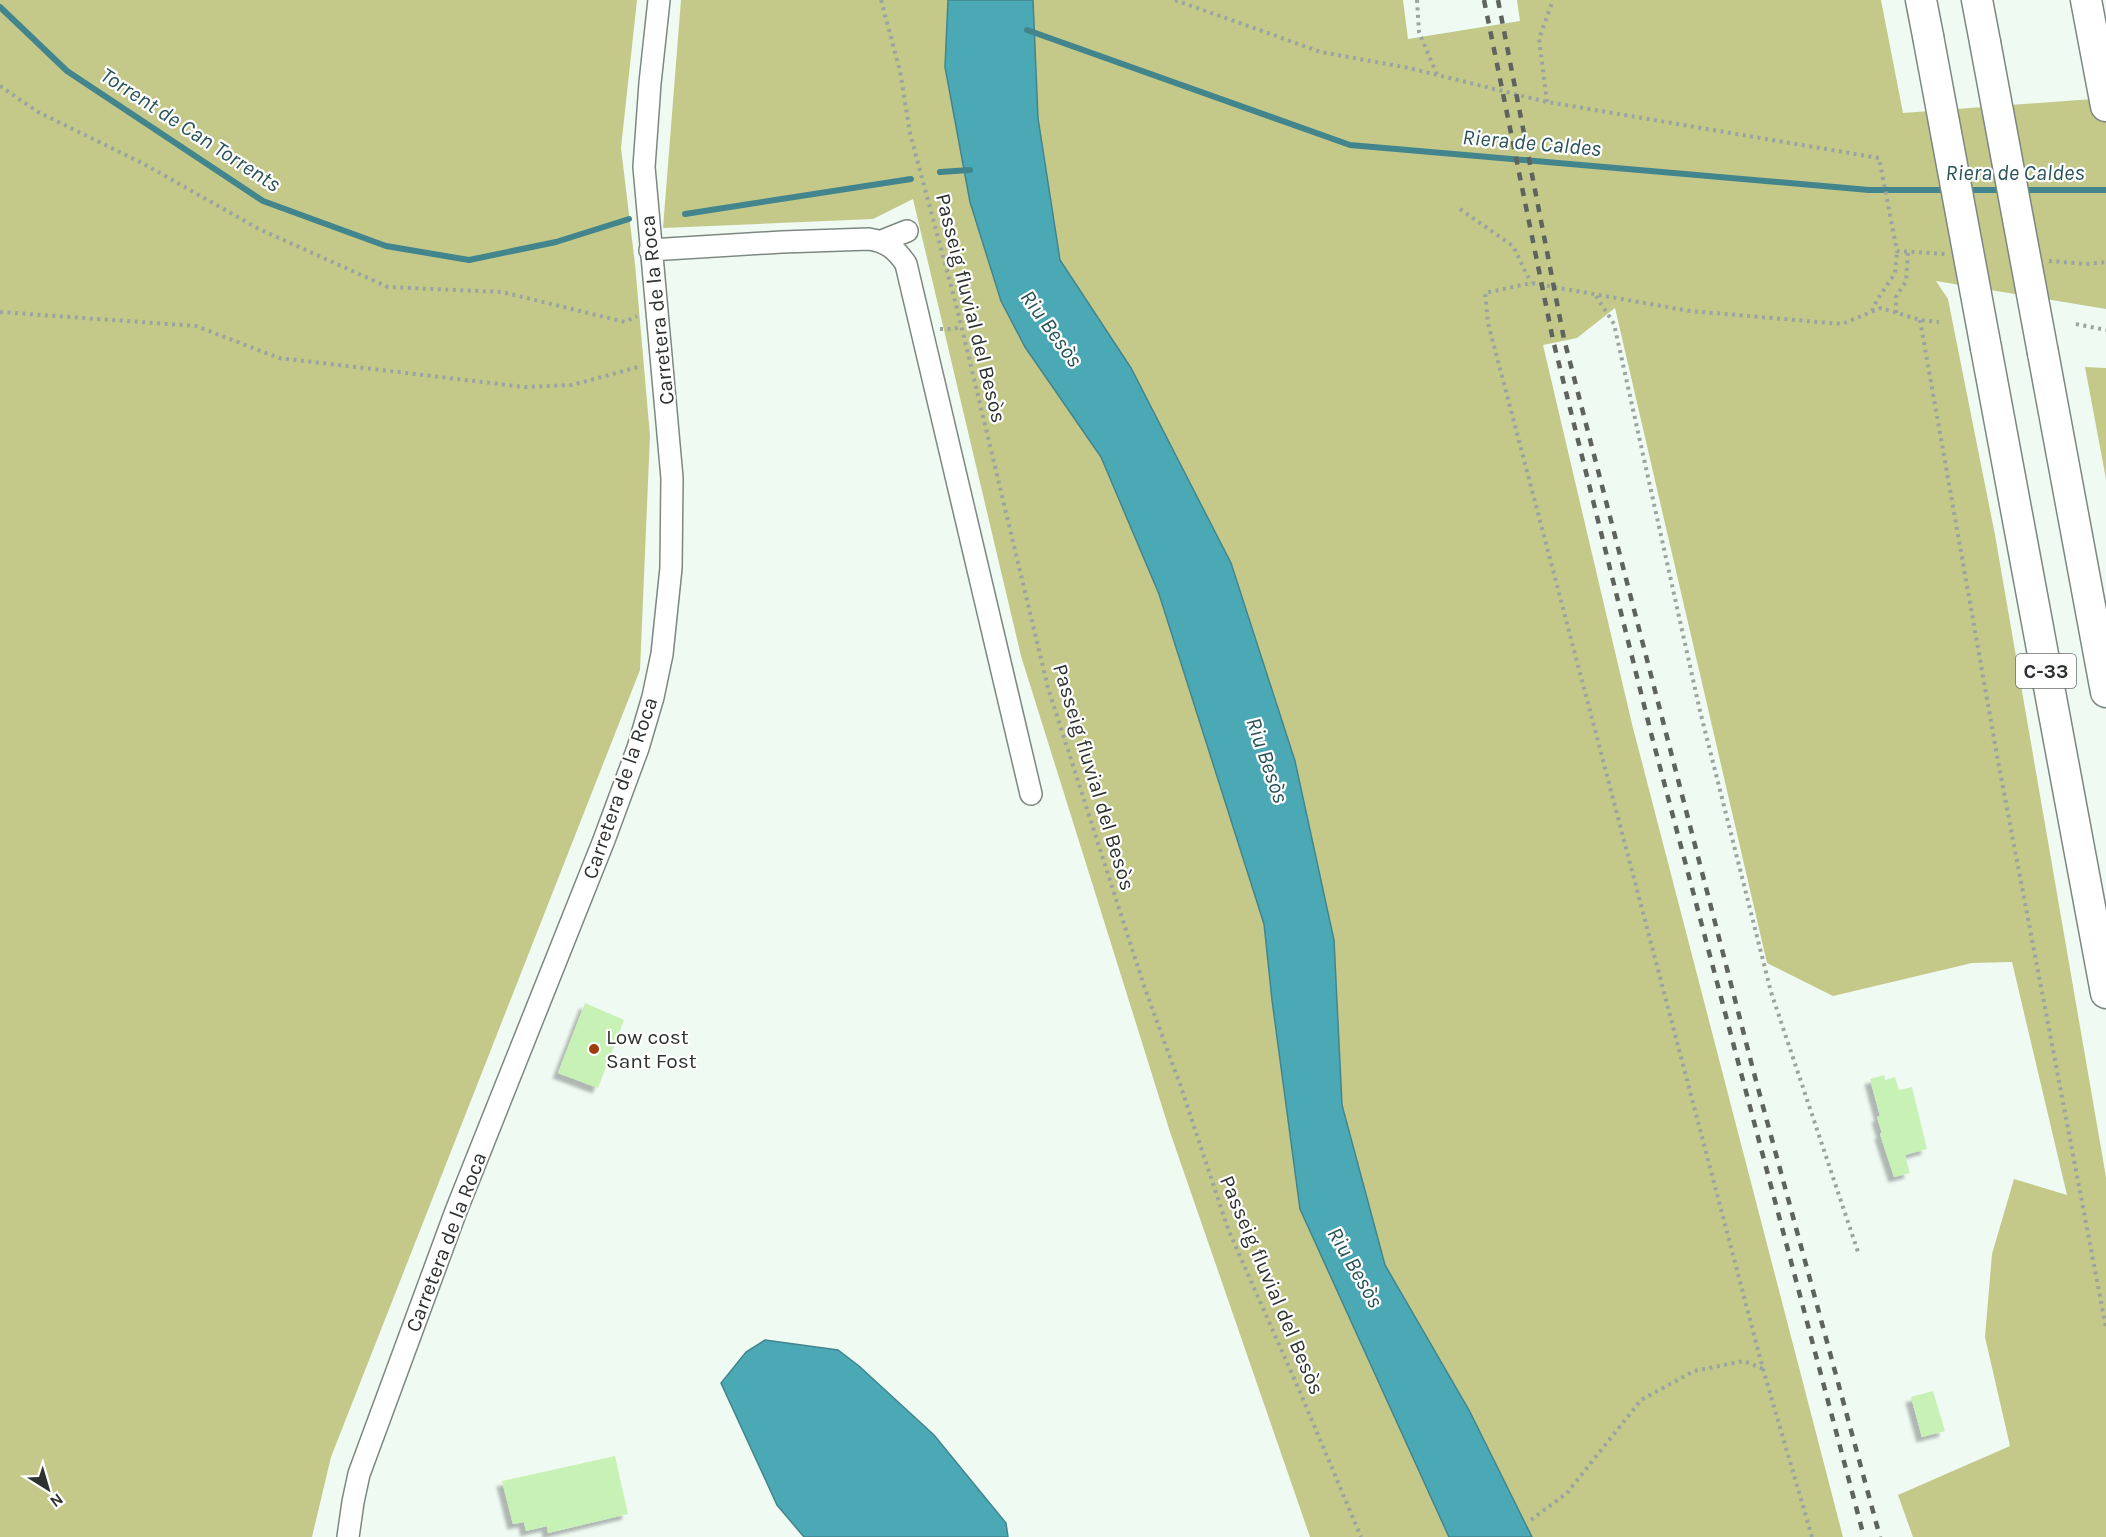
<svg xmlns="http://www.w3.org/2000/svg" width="2106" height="1537" font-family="Karla,sans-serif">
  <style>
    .green { fill: #c4c989 }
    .water { fill: #4ba9b5; stroke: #42858d; stroke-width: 1.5 }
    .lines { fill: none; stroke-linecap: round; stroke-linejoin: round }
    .stream { stroke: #42858d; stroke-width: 6 }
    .building { fill: #c8f1b5; filter: url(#shadow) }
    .minor-casing { stroke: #7d8781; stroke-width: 24 }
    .highway-casing { stroke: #7d8781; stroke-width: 33 }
    .path { stroke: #9ca49f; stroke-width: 4; stroke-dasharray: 3 4.5; stroke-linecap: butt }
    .minor { stroke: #fff; stroke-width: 21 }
    .highway { stroke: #fff; stroke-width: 30 }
    .rail { stroke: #5e635f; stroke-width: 4.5; stroke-dasharray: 8 8; stroke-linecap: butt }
    .highway-bridge-casing { stroke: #7d8781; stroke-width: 33; stroke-linecap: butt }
    .highway-bridge { stroke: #fff; stroke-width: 30 }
    .poi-dot { fill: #a03b0b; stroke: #fff; stroke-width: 2 }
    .labels { text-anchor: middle; stroke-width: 4.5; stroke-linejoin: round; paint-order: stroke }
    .shield { fill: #fff; stroke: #6d706d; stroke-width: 1.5 }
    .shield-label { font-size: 20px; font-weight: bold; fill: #2e322f }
    .street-label { font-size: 21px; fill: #2e322f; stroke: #fff }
    .poi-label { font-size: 21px; fill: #2e322f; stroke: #fff; text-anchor: start }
    .water-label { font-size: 22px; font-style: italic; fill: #285358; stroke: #fff }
  </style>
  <defs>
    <filter id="shadow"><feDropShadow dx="-5.5" dy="5.5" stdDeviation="1.5" flood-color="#0004"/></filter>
  </defs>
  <rect width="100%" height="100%" fill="#effaf3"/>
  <path class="green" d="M0,0H637L621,148L635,264L650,436L640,670L331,1457L312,1537H0Z
    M681,0H948L945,67L970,202L1001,301L1025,347L1101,457L1159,594L1264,924L1272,1000L1300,1209L1449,1537H1310L1170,1132L1021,656L913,199L873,219L663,228Z
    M1033,0H1403L1408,39L1520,21L1517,0H1881L1903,113L2106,98V309L1936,281L1948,299L1995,535L2106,1177V1537H1913L1898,1495L2010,1446L1985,1337L1992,1254L2014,1179L2067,1195L2012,962L1972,963L1833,996L1767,963L1615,308L1577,338L1543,345L1632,724L1843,1537H1532L1469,1410L1385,1265L1342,1105L1334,940L1295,761L1231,563L1131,368L1060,260L1038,118Z
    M2085,367L2106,368V479Z"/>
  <path class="water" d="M948,0H1033L1038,118L1060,260L1131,368L1231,563L1295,761L1334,940L1342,1105L1385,1265L1469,1410L1532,1537H1449L1300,1209L1272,1000L1264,924L1159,594L1101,457L1025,347L1001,301L970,202L945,67Z
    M765,1340L838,1350L859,1366L934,1435L1006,1523L1008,1537H804L777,1505L721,1383L746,1352Z"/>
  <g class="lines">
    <path class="stream" d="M0,7L67,71L263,201L386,246L469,260L556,242L629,219
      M1027,30L1350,145L1869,190H1949
      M940,172L970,170
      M1966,190H2003
      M2020,190H2106
      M685,214L911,179"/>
  </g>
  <path class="building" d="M585,1003L624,1020L598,1088L558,1073Z
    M1884,1075L1885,1080L1895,1077L1899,1090L1912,1087L1927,1149L1905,1155L1910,1173L1894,1177L1880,1134L1882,1133L1877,1117L1880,1116L1870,1079Z
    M1933,1391L1945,1431L1922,1437L1911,1397Z
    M615,1456L628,1514L548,1533L547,1526L526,1531L524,1522L513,1524L502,1481Z"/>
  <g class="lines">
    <defs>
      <path id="minor" d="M882,241L907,231
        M650,250L782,242L869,239C887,242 896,249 906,264L1031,794
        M348,1537L353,1502L359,1474L456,1211L604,840L638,748L653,697L662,654L671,568L672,478L644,167L650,83L659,0"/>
      <path id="highway" d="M1921,0L1928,36
        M1977,0L1985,42
        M2086,0L2106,106
        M1986,348L2106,993
        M2043,353L2106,692"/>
    </defs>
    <use href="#minor" class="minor-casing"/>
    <use href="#highway" class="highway-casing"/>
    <path class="path" d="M881,0L900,71L910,133L958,312L1048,688L1144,986L1181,1087L1228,1229L1300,1392L1361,1537
      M1175,0L1321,52L1409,68L1547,102L1879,158L1897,251L1946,254
      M1417,0L1419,32L1437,75
      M0,86L38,112L144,164L259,229L388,287L502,292L625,322L637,316
      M1547,102L1539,39L1553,0
      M1460,209L1513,246L1531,283
      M2049,261L2086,264L2106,262
      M1596,296L1614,324L1700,711L1771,992L1858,1252
      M1872,311L1877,300L1895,273L1897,251
      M0,312L196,326L279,358L525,387L572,385L642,366
      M1896,313V297L1906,281L1908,252
      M1920,320L1998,761L2106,1328
      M2076,324L2106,330
      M940,329H953L961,327
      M1531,1520L1567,1493L1641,1400L1694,1371L1744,1361L1763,1369
      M1812,1537L1763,1369L1488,323L1485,293L1531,283L1690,311L1842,324L1881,308L1920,320L1939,322"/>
    <use href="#minor" class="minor"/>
    <use href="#highway" class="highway"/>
    <path class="rail" d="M1484,0L1553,340L1652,737L1864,1537
      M1498,0L1564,339L1755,1077L1880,1537"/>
    <defs>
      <path id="highway-bridge" d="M1928,36L1986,348
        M1985,42L2043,353"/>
    </defs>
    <use href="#highway-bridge" class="highway-bridge-casing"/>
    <use href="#highway-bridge" class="highway-bridge"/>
  </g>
  <circle class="poi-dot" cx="594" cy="1049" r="6"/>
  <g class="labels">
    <rect class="shield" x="2016" y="654" width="60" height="34" rx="4.5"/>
    <g class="shield-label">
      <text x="2046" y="678">C-33</text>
    </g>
    <g class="street-label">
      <text transform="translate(971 308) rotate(76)" y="7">Passeig fluvial del Besòs</text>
      <text transform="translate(657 310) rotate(-96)" y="7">Carretera de la Roca</text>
      <text transform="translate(1094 777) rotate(73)" y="7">Passeig fluvial del Besòs</text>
      <text transform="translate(620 788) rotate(-71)" y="7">Carretera de la Roca</text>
      <text transform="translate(446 1242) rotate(-69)" y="7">Carretera de la Roca</text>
      <text transform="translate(1272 1285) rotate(67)" y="7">Passeig fluvial del Besòs</text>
    </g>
    <g class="poi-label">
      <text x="606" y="1044">Low cost<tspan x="606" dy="24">Sant Fost</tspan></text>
    </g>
    <g class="water-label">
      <text transform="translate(191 129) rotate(33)" y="8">Torrent de Can Torrents</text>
      <text transform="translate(1532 142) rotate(5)" y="8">Riera de Caldes</text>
      <text x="2015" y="180">Riera de Caldes</text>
      <text transform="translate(1052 328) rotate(54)" y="8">Riu Besòs</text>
      <text transform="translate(1268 760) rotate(71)" y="8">Riu Besòs</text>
      <text transform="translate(1356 1267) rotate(60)" y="8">Riu Besòs</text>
    </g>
  </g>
  <g transform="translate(48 1489) rotate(143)" stroke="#ffffff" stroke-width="4.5" paint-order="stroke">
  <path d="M0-4.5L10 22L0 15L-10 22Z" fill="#2e322f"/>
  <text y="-9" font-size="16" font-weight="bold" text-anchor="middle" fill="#2e322f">N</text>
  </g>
</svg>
